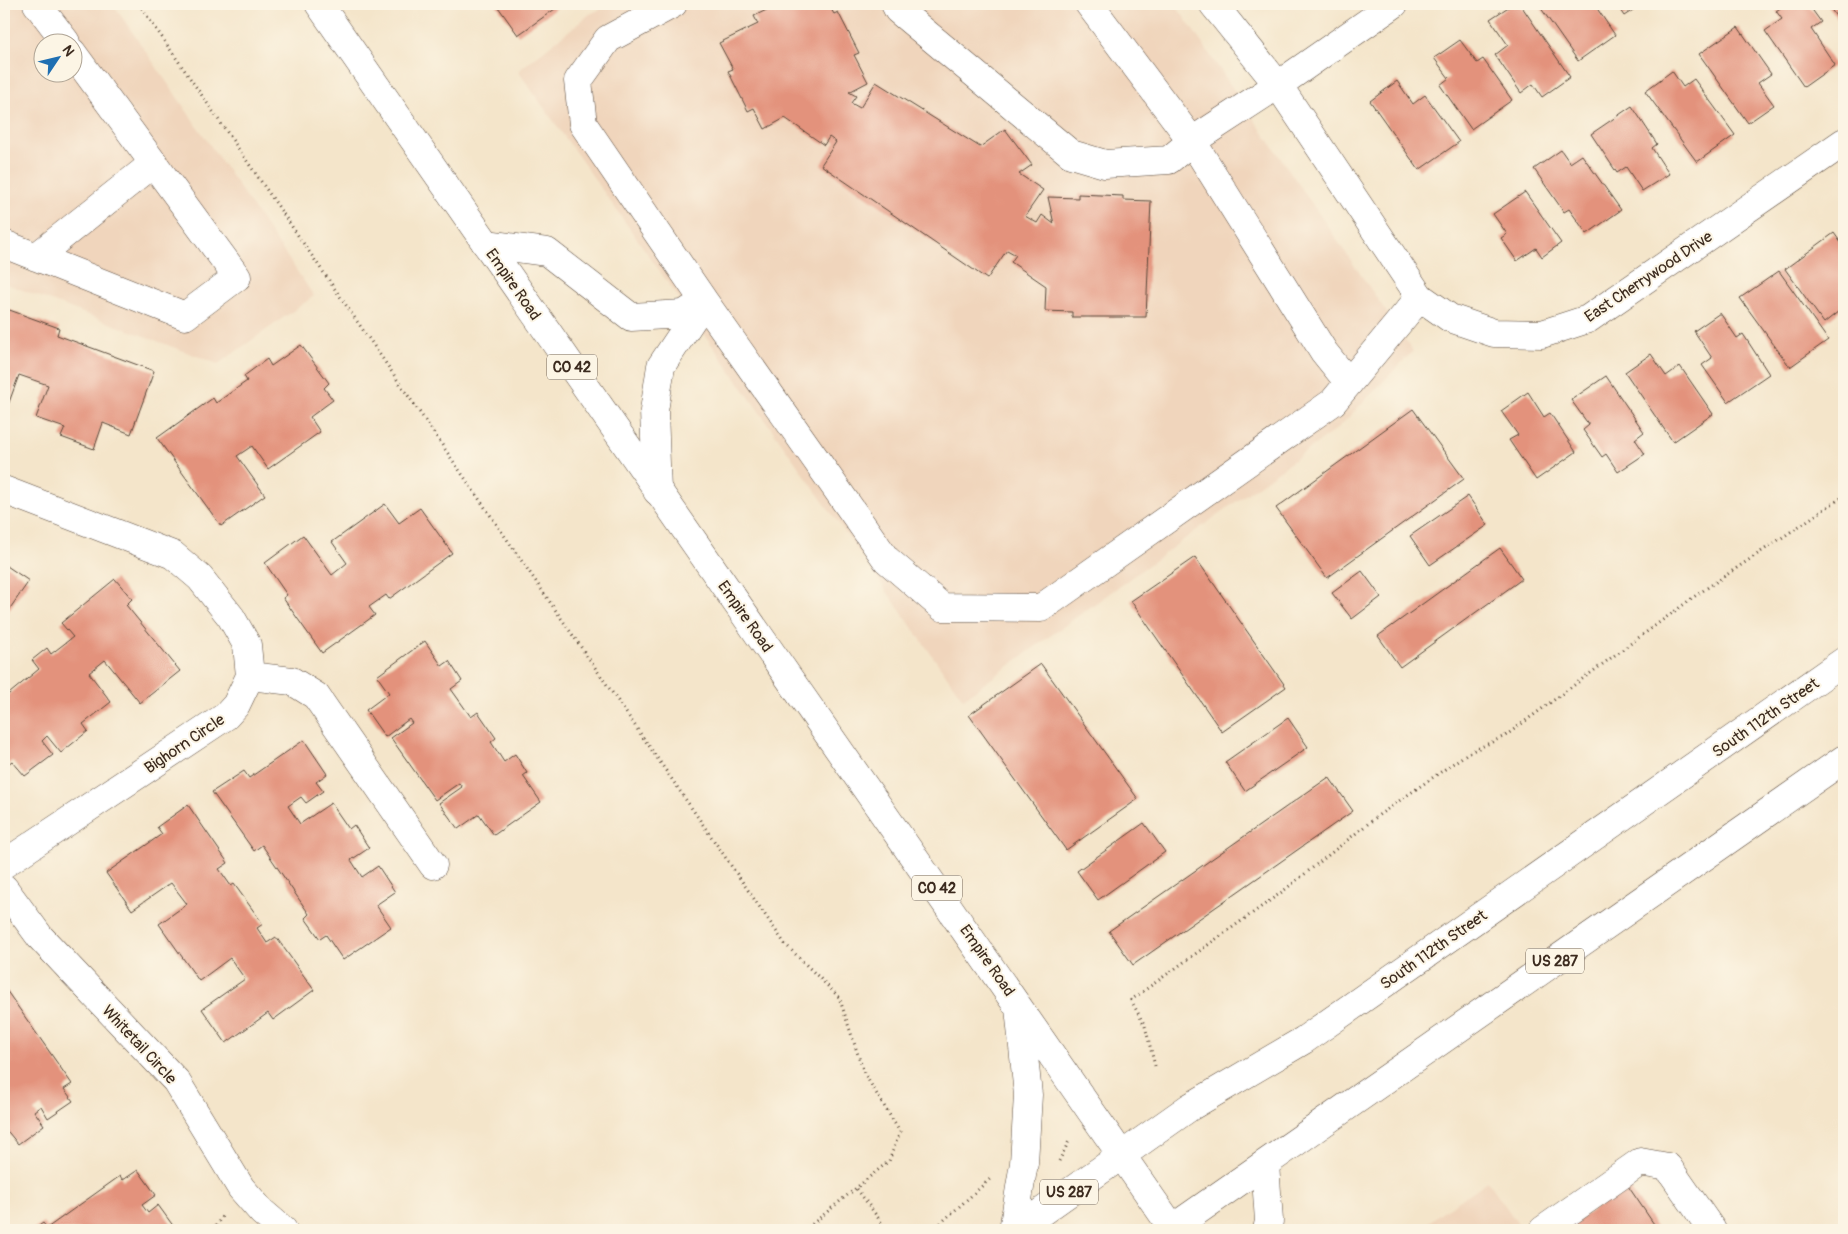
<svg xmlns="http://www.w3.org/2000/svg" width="1848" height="1234" font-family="Pangolin,sans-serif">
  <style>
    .built { fill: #f0d5bc; fill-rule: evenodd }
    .building { fill: #e3927b }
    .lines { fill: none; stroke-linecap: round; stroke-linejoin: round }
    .minor-casing { stroke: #574638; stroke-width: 29 }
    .major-casing { stroke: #574638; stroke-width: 29 }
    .path { stroke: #574638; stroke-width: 3; stroke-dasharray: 1 4; stroke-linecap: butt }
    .minor { stroke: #fff; stroke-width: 28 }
    .major { stroke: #fff; stroke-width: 28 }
    .labels { text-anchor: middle; stroke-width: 4; stroke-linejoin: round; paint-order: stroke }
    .shield { fill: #fcf5e5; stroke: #75675a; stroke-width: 1 }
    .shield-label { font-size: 15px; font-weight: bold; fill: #3b2a1e }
    .street-label { font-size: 16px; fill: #3b2a1e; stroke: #fcf5e5 }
  </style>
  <rect width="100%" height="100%" fill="#fcf5e5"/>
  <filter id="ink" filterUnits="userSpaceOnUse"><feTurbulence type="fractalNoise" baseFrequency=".02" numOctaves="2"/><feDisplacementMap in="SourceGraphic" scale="10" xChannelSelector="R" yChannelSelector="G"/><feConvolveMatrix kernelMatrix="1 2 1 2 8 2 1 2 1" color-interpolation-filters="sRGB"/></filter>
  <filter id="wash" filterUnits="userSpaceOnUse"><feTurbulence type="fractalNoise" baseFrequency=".0096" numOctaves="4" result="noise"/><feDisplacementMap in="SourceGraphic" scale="20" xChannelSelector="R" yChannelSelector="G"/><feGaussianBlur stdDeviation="1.12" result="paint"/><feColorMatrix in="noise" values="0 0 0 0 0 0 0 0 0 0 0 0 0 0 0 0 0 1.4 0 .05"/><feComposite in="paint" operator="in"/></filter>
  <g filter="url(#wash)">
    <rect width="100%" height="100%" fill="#f4e5ca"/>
    <path class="built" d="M4,4H113L314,296L218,364L4,283ZM42,42H72V72H42Z
      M611,4H1175L1413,351L1338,428L963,699L518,71L590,14Z
      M1488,1181L1522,1230H1417Z"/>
    <g id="blocks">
      <path class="building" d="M496,4H562L518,35Z
        M779,4L783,11L796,4H828L834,14L838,12L859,53L854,55L868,82L849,92L856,96L851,103L860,108L876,82L980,147L1005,129L1032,165L1019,174L1043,190L1025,216L1037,223L1042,215L1054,224L1048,197L1078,198V194L1123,196V200L1151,201L1146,317H1072V312L1045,311L1046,286L1011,262L1016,255L1007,250L987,279L821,165L836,142L829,137L824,145L785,118L765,129L754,108L748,111L728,71L733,69L719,43L758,24L754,16Z
        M1513,4H1520L1570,77L1542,97L1533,84L1521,93L1495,55L1508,45L1490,19Z
        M1538,4H1594L1615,35L1578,61Z
        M1616,4H1642L1624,16Z
        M1786,4H1808L1821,22L1811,29L1835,65L1804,87L1765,31L1782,19L1776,11Z
        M1827,4H1844V21L1841,23Z
        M1738,27L1771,74L1758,83L1774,105L1748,123L1699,54Z
        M1460,40L1477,63L1483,59L1512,100L1471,129L1440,85L1449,78L1434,58Z
        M1672,71L1683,87L1694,79L1735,135L1697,162L1645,91Z
        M1397,81L1413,104L1425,95L1459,142L1419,170L1370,101Z
        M1632,106L1657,144L1652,148L1669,174L1642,191L1626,167L1617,173L1591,134Z
        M1561,150L1570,163L1582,155L1621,210L1587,234L1569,209L1564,212L1534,169Z
        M1525,192L1561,243L1542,257L1536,248L1517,261L1501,238L1507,234L1493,214Z
        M1834,233L1844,247V307L1824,323L1785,269Z
        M1779,271L1828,340L1790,367L1740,298Z
        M4,308L59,328L57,335L154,371L131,434L103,423L94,449L61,437L65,428L36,418L48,385L19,375L4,416Z
        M1720,313L1737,338L1743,334L1769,374L1728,402L1702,365L1712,358L1694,331Z
        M301,345L329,383L324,388L333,400L310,417L320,432L268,469L252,446L237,456L265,495L221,526L157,438L213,398L216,403L247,381L244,376L267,359L271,366Z
        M1651,354L1666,376L1680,366L1713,414L1673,442L1625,372Z
        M1606,376L1644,432L1635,439L1645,454L1618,472L1606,454L1602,457L1583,430L1589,425L1571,400Z
        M1528,392L1544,417L1550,413L1576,452L1536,480L1509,440L1518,435L1501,411Z
        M1413,409L1464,479L1327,578L1276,508Z
        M1468,496L1488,525L1430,565L1410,536Z
        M385,504L399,523L420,508L452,553L389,599L386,595L369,607L375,615L322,653L283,598L287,595L265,563L303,535L332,575L347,563L332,542Z
        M1500,548L1522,579L1400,667L1378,636Z
        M1195,557L1286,687L1222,732L1131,601Z
        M4,564L29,581L4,617Z
        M1362,571L1381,597L1352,619L1332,593Z
        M115,579L132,599L126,605L180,671L140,703L105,660L89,673L111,702L83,724L88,731L61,753L47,736L42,741L53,755L25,776L12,761L4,767V698L39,669L32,660L47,648L51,654L73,637L61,623Z
        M425,641L442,666L449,661L462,681L451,689L471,717L478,712L496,738L491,742L504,762L515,754L527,773L523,776L541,802L494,835L479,814L458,829L439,803L462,787L459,783L435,800L391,738L412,723L409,719L385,737L366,710L389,693L377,676Z
        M1041,664L1138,799L1066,850L969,715Z
        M1288,718L1308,747L1245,791L1225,762Z
        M304,740L327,774L316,782L323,791L306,803L301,797L288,806L300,824L331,803L349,829L354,825L369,848L351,860L362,877L378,866L395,892L376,905L391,927L343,960L326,935L320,939L305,918L309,914L262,845L254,851L212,792L244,771L249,778Z
        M1329,777L1353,811L1133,965L1109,931Z
        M188,805L228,863L219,869L231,886L234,884L263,924L257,928L267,943L276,937L314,990L273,1020L268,1013L226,1043L202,1009L245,979L230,958L199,981L159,924L187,904L171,883L132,910L106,873L162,834L157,827Z
        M1144,823L1165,852L1098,900L1077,871Z
        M4,987L72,1084L64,1089L73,1101L48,1118L41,1106L34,1111L44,1125L18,1144L4,1127Z
        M138,1170L156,1195L142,1205L148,1213L158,1205L174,1227L170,1230H33L43,1223L47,1228L120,1176L123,1180Z
        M1628,1186L1658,1230H1563Z"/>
    </g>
  </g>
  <g filter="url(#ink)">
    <use href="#blocks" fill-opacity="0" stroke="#574638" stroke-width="1"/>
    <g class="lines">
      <defs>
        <path id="minor" d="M37,4L66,42
          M673,4L608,39L578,81L583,124L704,301L886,559L942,607L1041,608L1333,402L1420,297
          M895,4L898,10L1071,154L1105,164L1169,160L1192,141L1278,85L1394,4
          M1089,4L1192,141L1324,352L1349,383
          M1213,4L1278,85L1420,297L1450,318L1494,333L1542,334L1588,319L1844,142
          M4,244L185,316L237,277L72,52
          M486,244L547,252L631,317L684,314L704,301
          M36,257L154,163
          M4,490L173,555L200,578L231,617L247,645L250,676L236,705L226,716L4,864
          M657,491L654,411L661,366L703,303
          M250,676L292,681L316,696L433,865
          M4,888L40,937L176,1081L241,1188L262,1212L283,1230
          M1543,1230L1640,1162L1668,1167L1712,1230"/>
        <path id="major" d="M319,4C603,412 890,819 1173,1229
          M1265,1164L1269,1221L1267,1230
          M1013,1230L1024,1163L1028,1095L1019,1008
          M1016,1230L1190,1107L1304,1040L1844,661
          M1170,1230L1844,759"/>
      </defs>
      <use href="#minor" class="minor-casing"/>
      <use href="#major" class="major-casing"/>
      <path class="path" d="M139,4L785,944L839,997L864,1073L900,1132L889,1161L805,1230
        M1155,1066L1145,1026L1131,1000L1282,892L1379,815L1468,753L1505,736L1698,594L1844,496
        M1059,1161L1070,1139
        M857,1189L887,1230
        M213,1230L223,1215
        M933,1230L990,1179"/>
      <use href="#minor" class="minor"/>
      <use href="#major" class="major"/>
    </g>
  </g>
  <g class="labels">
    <g class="shield">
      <rect x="547" y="354.5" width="50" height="25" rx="4"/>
      <rect x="912" y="875.5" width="50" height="25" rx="4"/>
      <rect x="1526" y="948.5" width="58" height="25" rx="4"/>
      <rect x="1040" y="1179.5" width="58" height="25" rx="4"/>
    </g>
    <g class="shield-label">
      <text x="572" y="372">CO 42</text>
      <text x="937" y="893">CO 42</text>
      <text x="1555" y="966">US 287</text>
      <text x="1069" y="1197">US 287</text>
    </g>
    <g class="street-label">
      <text transform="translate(1648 276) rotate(-34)" y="6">East Cherrywood Drive</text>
      <text transform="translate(514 284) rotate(55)" y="6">Empire Road</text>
      <text transform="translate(746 616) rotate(55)" y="6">Empire Road</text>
      <text transform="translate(1765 717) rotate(-35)" y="6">South 112th Street</text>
      <text transform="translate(184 743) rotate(-34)" y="6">Bighorn Circle</text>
      <text transform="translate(1433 949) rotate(-35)" y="6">South 112th Street</text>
      <text transform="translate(988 960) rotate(55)" y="6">Empire Road</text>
      <text transform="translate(140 1044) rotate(47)" y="6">Whitetail Circle</text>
    </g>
  </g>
  <rect width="1848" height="1234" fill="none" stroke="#fcf5e5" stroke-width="20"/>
  <g transform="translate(58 58) rotate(55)"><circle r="24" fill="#fcf5e5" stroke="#afa495"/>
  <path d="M0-4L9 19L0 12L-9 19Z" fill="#1f6fb2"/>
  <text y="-8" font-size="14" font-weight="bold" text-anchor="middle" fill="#3b2a1e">N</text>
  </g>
</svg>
